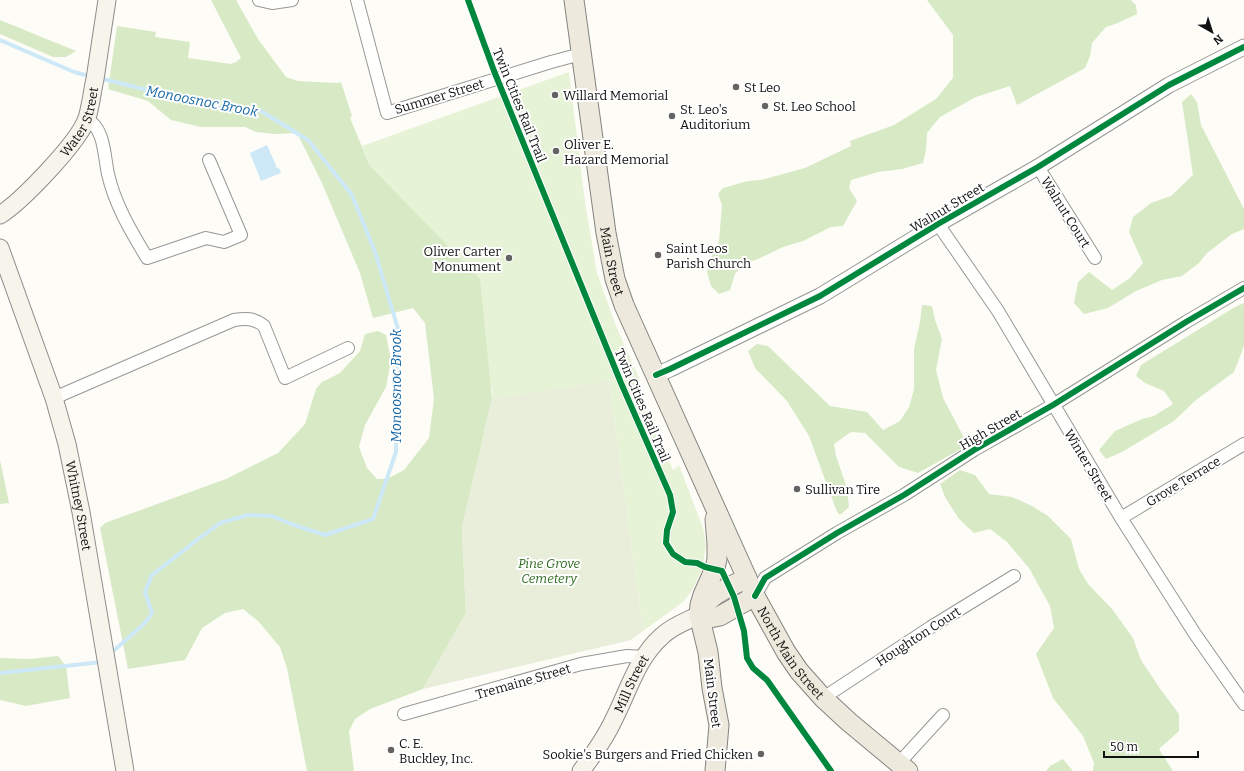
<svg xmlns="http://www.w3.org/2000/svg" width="1244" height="771" font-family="Bitter,serif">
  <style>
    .green { fill: #e7f3d7 }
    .forest { fill: #d8eac5 }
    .cemetery { fill: #e9eedb }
    .water { fill: #cde8f7 }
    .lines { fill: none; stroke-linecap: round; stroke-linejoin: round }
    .stream { stroke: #cde8f7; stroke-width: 4 }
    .minor-casing { stroke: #979795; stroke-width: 14 }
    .tertiary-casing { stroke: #979795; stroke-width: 17 }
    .secondary-casing { stroke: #8e8d8b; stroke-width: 19 }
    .primary-casing { stroke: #858482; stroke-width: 21 }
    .minor { stroke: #fffffe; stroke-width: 12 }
    .tertiary { stroke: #fffffe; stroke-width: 15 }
    .secondary { stroke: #f6f4eb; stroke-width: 17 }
    .primary { stroke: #ede9dc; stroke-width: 19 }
    .cycleway-casing { stroke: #fff; stroke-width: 8 }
    .cycleway { stroke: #00873e; stroke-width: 6 }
    .poi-dot { fill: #646362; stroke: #fff; stroke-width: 1.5 }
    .labels { text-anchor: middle; stroke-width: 4; stroke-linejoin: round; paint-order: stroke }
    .poi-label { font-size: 13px; fill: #111; stroke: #fff; text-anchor: start }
    .street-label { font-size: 13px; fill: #111; stroke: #fff }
    .park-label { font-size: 13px; font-style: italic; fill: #2f6b1f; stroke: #fff }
    .water-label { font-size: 14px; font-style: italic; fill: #1768a6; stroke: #fff }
  </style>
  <rect width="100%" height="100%" fill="#fdfcf7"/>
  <path class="green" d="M569,72L585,202L597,273L616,326L637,373L639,379L634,388L673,470L679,465L703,528L706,546L702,569L693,589L685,600L679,605L643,631L609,382L492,399V389L370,166L362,146Z"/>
  <path class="forest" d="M211,0H236L258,39L286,77L298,81L337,83L341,82L352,116L350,118L370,166L480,279L492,399L462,528L466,613L423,689L370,709L355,719L349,731L354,771H307L287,668L280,647L258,621L243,609L225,613L202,628L185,660L128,669L100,528L105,523L226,479L278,453L305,424L316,389L322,382L340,373L360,351L365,334L378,331L386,335L391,360L386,387L365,425L359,447L367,468L377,479H387L404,470L429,438L434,399L425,323L413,308L373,318L360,273L321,181L297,133L274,134L256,132L245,127H201L171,120L148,101L108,89L117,26L156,32L155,37L190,42L188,58L231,64L236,62L241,58Z
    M927,0H1131L1136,5L1137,14L1118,23L1106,27L1092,43L1090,56L1085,68L1017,105L1010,86L976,97L940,117L927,133L926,150L923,163L902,169L878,172L851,180L849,188L857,201L843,226L831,227L803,241L783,247L758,259L745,263L735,274L730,290L719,294L711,286L707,272L713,252L719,241L722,205L718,194L723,188L748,181L761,180L805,168L851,146L850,141L894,125L936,99L953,78V35Z
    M0,20L76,51L66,57H53L0,34Z
    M1191,94L1197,102L1201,125L1244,209V229L1232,234L1207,253L1199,263L1182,276L1162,280L1136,291L1108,308L1084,314L1074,303L1078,282L1089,272L1112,290L1130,278L1143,263L1129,232L1133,217L1151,203L1171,196L1193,175L1182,102Z
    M1244,303V346L1234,372L1196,400L1174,421L1122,452L1106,459L1099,450L1115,431L1142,419L1154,416L1173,404L1164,391L1145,383L1136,376L1141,365L1235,307Z
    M922,305L932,306L935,320L942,339L936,370L943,398L968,445L918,473L899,467L865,433L851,432L834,444L836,456L847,488L849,507L840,515L837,512L809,436L787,401L755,368L748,351L757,344L768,346L830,406L867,412L883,430L900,421L909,407L914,389V349L920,322Z
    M0,460L9,503L0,504Z
    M960,470L975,475L989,494L1012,497L1032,506L1048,516L1071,539L1079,569L1088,584L1112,609L1133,638L1141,660L1161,690L1179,714V731L1159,749L1173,771H1093L1094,763L1083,736L1053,698L1036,654L1054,628L1050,606L1029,568L1007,542L990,529L974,533L959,519L945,497L940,484Z
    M58,656L66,666L70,698L26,706L0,700V658L29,659Z
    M1063,759L1073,771H1046L1050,766Z"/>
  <path class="cemetery" d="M609,381L643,631L631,640L423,689L466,613L462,528L492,399Z"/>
  <path class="water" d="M267,145L277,168H279L281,173L261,181L250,153Z"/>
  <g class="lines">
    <path class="stream" d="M0,40L74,72L92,77
      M99,78L216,107L261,111L308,140L352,195L375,252L398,329L396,452L373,519L325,535L291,524L272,516L248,515L220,523L197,540L152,575L145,592L152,613L145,623L110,654
      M0,673L102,662"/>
    <defs>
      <path id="minor" d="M259,0L272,3L292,0
        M357,0L387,113L551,62L581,54
        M87,119C105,129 104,156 108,174C115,205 131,231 147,258L206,238L224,242L241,235L209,160
        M1038,167L1095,258
        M938,224L998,311L1121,518L1195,634L1244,704
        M54,398L234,320C246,318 254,318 264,326L285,378L348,348
        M1121,518L1244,444
        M755,596L765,578L837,533L904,495L974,450L1053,405L1186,322L1244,288
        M823,698L931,627L1014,576
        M404,714L581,664L627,656L644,657
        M899,763L943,715"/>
      <path id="tertiary" d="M656,375L670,369L820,296L938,224L1038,167L1169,85L1244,47"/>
      <g id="secondary">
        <path id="s1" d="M0,215C22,201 79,142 87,118C91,105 92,92 95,79C99,53 103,26 107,0"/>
        <path id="s2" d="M0,248L54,398L67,444L81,512L125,771"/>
        <path id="s3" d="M581,771C594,754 606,737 615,717C629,689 638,657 662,636C672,626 687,621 699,615"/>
      </g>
      <g id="primary">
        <path id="s4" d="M574,0L606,233L615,279L624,305L755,596L786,652L799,671L823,698L849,722L908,771"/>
        <path d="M701,612C709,594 730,587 747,578"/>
        <path d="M699,615L710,618L720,616L755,596"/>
        <path d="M715,771L719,725L712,688L708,652L699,615L700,605L703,595L715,568L717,559V544L715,519"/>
      </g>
    </defs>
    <use href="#minor" class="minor-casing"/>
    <use href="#tertiary" class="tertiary-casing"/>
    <use href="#secondary" class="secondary-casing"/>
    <use href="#primary" class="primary-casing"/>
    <use href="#minor" class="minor"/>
    <use href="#tertiary" class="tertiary"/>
    <use href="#secondary" class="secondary"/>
    <use href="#primary" class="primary"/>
    <defs>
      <path id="cycleway" d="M468,0L494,71L621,383L670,495L673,512L667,530L666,543L673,554L685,562L697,563L705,567L722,571L734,597L744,631L747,658L753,668L767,680L831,771
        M656,375L670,369L820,296L938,224L1038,167L1169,85L1244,47
        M755,596L765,578L837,533L904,495L974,450L1053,405L1186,322L1244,288"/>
    </defs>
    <use href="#cycleway" class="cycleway-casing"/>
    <use href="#cycleway" class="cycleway"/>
  </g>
  <g class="poi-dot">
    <circle cx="736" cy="87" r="4"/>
    <circle cx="555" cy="95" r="4"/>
    <circle cx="765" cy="106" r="4"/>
    <circle cx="672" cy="116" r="4"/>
    <circle cx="556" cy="151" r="4"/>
    <circle cx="658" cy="255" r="4"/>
    <circle cx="509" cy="258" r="4"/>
    <circle cx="797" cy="489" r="4"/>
    <circle cx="391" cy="750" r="4"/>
    <circle cx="761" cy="754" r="4"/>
  </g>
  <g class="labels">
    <g class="poi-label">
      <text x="744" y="92">St Leo</text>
      <text x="563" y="100">Willard Memorial</text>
      <text x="773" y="111">St. Leo School</text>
      <text x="680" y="114">St. Leo's<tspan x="680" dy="15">Auditorium</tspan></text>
      <text x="564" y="149">Oliver E.<tspan x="564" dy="15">Hazard Memorial</tspan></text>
      <text x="666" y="253">Saint Leos<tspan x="666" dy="15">Parish Church</tspan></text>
      <text x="501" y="256" text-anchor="end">Oliver Carter<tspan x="501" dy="15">Monument</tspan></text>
      <text x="805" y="494">Sullivan Tire</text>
      <text x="399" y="748">C. E.<tspan x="399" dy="15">Buckley, Inc.</tspan></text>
      <text x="753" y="759" text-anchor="end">Sookie's Burgers and Fried Chicken</text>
    </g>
    <g class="street-label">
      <text transform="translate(439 96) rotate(-17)" y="5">Summer Street</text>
      <text transform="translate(520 105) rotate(68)" y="5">Twin Cities Rail Trail</text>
      <text dy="5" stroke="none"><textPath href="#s1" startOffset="125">Water Street</textPath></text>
      <text transform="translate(947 207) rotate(-31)" y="5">Walnut Street</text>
      <text transform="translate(1066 212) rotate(58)" y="5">Walnut Court</text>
      <text dy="5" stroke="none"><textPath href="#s4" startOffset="264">Main Street</textPath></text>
      <text transform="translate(643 405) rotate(67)" y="5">Twin Cities Rail Trail</text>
      <text transform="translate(990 429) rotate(-30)" y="5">High Street</text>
      <text transform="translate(1089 465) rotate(59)" y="5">Winter Street</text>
      <text transform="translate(1183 481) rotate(-31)" y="5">Grove Terrace</text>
      <text dy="5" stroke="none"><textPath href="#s2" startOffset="270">Whitney Street</textPath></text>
      <text transform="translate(918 636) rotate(-33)" y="5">Houghton Court</text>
      <text dy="5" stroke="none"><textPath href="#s4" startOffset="696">North Main Street</textPath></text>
      <text transform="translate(523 681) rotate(-16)" y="5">Tremaine Street</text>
      <text dy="5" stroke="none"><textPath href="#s3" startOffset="101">Mill Street</textPath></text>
      <text transform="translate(713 693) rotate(83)" y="5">Main Street</text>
    </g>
    <g class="park-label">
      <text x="549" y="568">Pine Grove<tspan x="549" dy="15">Cemetery</tspan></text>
    </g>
    <g class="water-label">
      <text transform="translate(202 101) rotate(11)" y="5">Monoosnoc Brook</text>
      <text transform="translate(396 386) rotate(-90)" y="5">Monoosnoc Brook</text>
    </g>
  </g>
  <g transform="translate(1212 32) rotate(141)" stroke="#ffffff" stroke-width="3" paint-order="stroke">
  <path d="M0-3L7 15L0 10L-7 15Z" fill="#111111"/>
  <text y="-6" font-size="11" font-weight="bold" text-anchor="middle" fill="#111111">N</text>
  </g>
  <path d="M1104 751v6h94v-6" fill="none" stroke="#111111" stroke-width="2"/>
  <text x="1110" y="751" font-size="12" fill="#111111" stroke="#ffffff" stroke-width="3" paint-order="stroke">50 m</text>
</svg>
